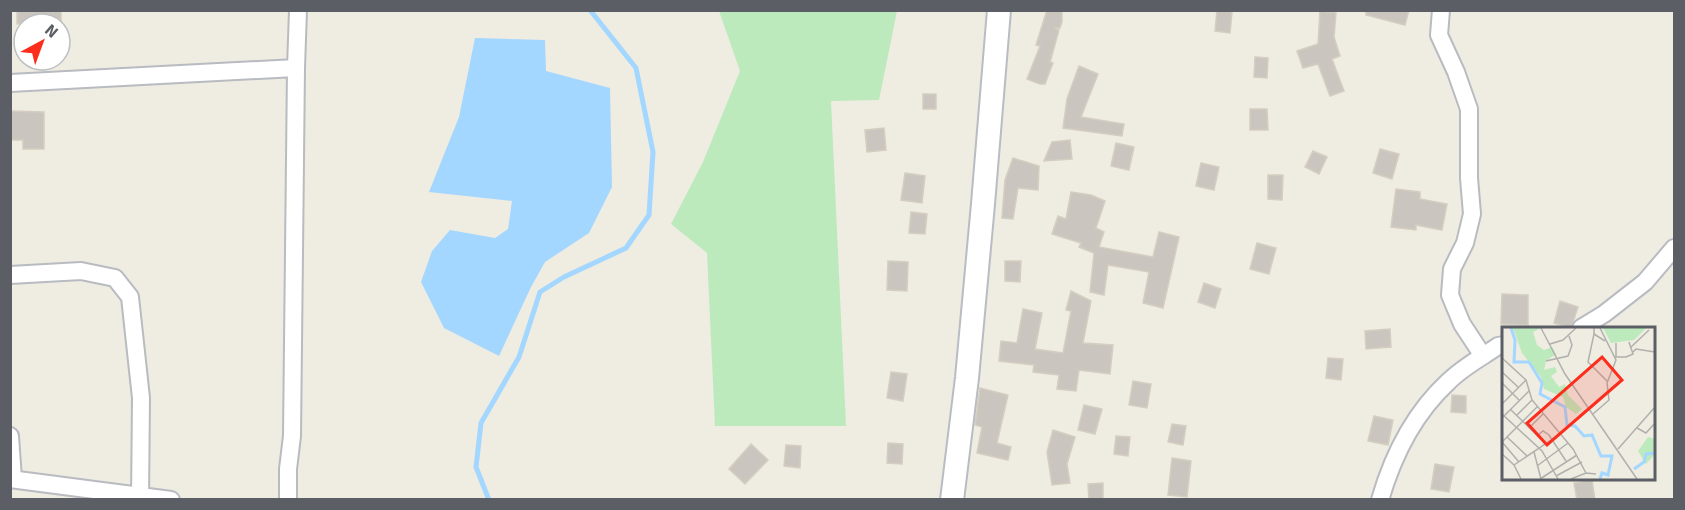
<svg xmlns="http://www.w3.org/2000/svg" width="1685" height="510" font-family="Signika,sans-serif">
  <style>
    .green { fill: #bceabc }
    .water { fill: #a3d7ff }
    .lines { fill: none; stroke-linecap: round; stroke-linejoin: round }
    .stream { stroke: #a3d7ff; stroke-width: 5 }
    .building { fill: #cac6bf; stroke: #d5cec0; stroke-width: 1.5 }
    .street-casing { stroke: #b8bbc0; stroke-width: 20 }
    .secondary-casing { stroke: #b8bcc3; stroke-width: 26 }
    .street { stroke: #fff; stroke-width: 16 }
    .secondary { stroke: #fff; stroke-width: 22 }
    .inset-river { fill: none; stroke: #a3d7ff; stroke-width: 3 }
    .inset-road { fill: none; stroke: #b0b0ac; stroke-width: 1.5 }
    .view { fill: #fc2d1c; fill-opacity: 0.15; stroke: #fc2d1c; stroke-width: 3 }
    .inset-edge { fill: none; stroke: #5b5f65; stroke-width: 3 }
  </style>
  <rect width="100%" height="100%" fill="#efece2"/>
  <path class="green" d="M719,11H897L879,100L831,101L846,426H715L707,253L671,224L703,162L740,71Z"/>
  <path class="water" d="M475,38L545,40L546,71L610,88L612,187L589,233L545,262L531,287L499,356L444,328L421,282L432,251L450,230L495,238L508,229L512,201L429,192L459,117Z"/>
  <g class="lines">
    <path class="stream" d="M489,500L476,467L481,423L519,357L540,292L564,277L626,248L649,215L653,152L636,68L590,10"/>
  </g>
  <path class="building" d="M17,10H61V24H17Z
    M1047,10H1062V22L1060,28H1054L1059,30L1052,55H1050L1052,56L1050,62L1053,63L1045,84H1040L1027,79L1040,46L1036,45Z
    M1217,10L1232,12L1230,33L1215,31Z
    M1366,10H1409L1405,25L1366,15Z
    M1320,11L1336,13L1334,37L1340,56L1332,59L1344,91L1330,96L1318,64L1303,68L1297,51L1318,44Z
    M1255,57L1268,58L1267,78L1254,77Z
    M1079,66L1098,74L1081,117L1124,124L1122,136L1063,128L1067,99Z
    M923,94H936V109H923Z
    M1250,109H1267L1268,130H1250Z
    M10,111L44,112V149H23V140H10Z
    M884,128L886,150L867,152L865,130Z
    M1070,140L1072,159L1044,161L1052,142Z
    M1116,143L1134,147L1129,170L1111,166Z
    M1380,149L1399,154L1392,179L1373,173Z
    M1313,151L1327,157L1319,174L1305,167Z
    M1013,158L1039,166L1038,190L1018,188L1013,219L1002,218L1005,180Z
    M1201,163L1219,167L1214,190L1196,186Z
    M905,173L925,176L922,203L901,200Z
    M1268,175H1283L1282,200L1268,199Z
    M1396,189L1420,192V199L1447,204L1442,230L1416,225V230L1391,227Z
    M1071,192L1091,195L1105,201L1096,228L1104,232L1099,247L1153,257L1159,232L1179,237L1163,308L1143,303L1149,272L1108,265L1104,295L1090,292L1094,253L1079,247L1081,243L1052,234L1058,216L1066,219Z
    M911,212L927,214L925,234L909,233Z
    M1257,243L1276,248L1269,274L1250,269Z
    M888,261L908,262L907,291L887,290Z
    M1005,261H1021L1020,282L1005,281Z
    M1204,283L1221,289L1215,308L1198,302Z
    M1071,291L1091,301L1083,343L1113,345L1110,374L1079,370L1076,391L1057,389L1059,375L1033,372L1034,365L999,361L1001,341L1017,343L1023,309L1042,313L1035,349L1063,353L1071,311L1066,310Z
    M1502,294L1528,295V325L1501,324Z
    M1560,301L1578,307L1571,328L1554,323Z
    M1390,329L1391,347L1366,349L1365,331Z
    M1328,358L1343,359L1341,380L1326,378Z
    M891,372L907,374L903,401L887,398Z
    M1133,381L1151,384L1147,408L1129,405Z
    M980,388L1008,395L997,443L1011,447L1008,460L977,453L982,427L975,425Z
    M1452,395L1466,396V413L1451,412Z
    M1084,405L1102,409L1095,434L1078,430Z
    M1374,416L1393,420L1388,445L1368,441Z
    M1172,424L1186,426L1183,445L1168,442Z
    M1053,430L1075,437L1067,464L1070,483L1052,485L1047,452Z
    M1116,436L1130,437L1128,456L1114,454Z
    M888,443L903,444L902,464L887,463Z
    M751,444L768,460L745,484L729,469Z
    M786,445L801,446L800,468L784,466Z
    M1172,458L1191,461L1187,497L1168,495Z
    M1435,464L1454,467L1449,492L1431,489Z
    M1592,480L1595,500H1577L1574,483Z
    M1103,483V500H1089L1088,484Z"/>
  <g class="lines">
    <defs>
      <path id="street" d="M1441,10L1439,35L1456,72L1469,109V178L1472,214L1465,243L1452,269L1450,295L1462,324L1483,356
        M10,83L296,68
        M10,275L81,271L115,278L130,297L141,398L140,500
        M1581,328L1604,314L1645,282L1674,248
        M10,436L13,479
        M10,479L171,500
        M288,500V469L292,436L296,68L298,10
        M1380,500C1393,455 1414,413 1449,381C1463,367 1482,357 1498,346L1504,345"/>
      <path id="secondary" d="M952,500L967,378L983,204L999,10"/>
    </defs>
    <use href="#street" class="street-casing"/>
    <use href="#secondary" class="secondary-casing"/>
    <use href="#street" class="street"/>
    <use href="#secondary" class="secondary"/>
  </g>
  <g transform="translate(1502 327)">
    <rect width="153" height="153" fill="#efece2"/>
    <path d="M11,1H39L31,5L35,18L42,23L50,20L54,27L44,34L42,43L53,40L55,45L49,49L57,60L63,57L66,68L80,82L74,87L64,80L61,70L42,62L39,50L20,26ZM101,1H144L132,13L109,16ZM146,110L153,112V127L144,137L136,124Z" fill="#bceabc"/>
    <path class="inset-river" d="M9,1L13,13L12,35H27L40,56L38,67L63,80L65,98L73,99L82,109L90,108L99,129H110L106,148L100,146L98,152M132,142L142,135L144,127L153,126"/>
    <path class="inset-road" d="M39,1L63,47L135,152M92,1V7L103,14M92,7L86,35L105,54M114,16V30H124L131,27L127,15M48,17L61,13L74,1M128,21L147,3M131,25L134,22L153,25M0,31L24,53L30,73L71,122L84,146M44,34L66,29L70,18L67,9M0,45L16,60M0,56L17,73M0,77L24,53M8,82L44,117M0,87L40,124L56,152M91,87L107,73L105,56L114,33L98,1M15,88L30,73M0,91L27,64M27,101L41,87M135,101L144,106L153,96M36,108L41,104L47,108L64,134M5,110L25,129M0,115L35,80M0,115L17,135M116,122L153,80M32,125L39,152M0,127L12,138L19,152M12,138L58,107M35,139L66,116M54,149L80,135M38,152L75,128M69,152L84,146L94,147"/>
    <path class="view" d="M100,30L120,53L45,118L25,96Z"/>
    <rect width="153" height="153" class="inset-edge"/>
  </g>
  <rect width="1685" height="510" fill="none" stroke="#5b5f65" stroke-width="24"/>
  <g transform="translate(42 42) rotate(41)"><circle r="28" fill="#ffffff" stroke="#bdbfc1" stroke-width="1.5"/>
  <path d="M0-4.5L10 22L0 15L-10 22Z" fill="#fc2d1c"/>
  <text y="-9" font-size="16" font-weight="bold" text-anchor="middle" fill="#5b5f65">N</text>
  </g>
</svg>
